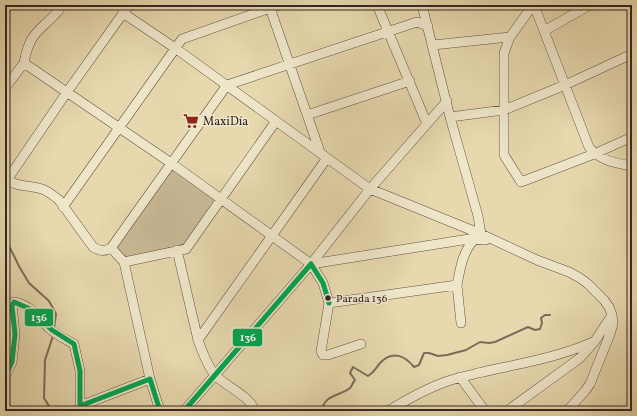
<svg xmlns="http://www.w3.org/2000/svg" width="637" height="416" font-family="Vollkorn,serif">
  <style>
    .green { fill: #c8ba96; stroke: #7e705c }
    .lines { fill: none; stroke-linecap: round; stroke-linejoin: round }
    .stream { stroke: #7a6d59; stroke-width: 2 }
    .minor-casing { stroke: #605344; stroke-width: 10 }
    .minor { stroke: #efe6ca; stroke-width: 9 }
    .bus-1-casing { stroke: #efe6ca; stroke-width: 8 }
    .bus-1 { stroke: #00a651; stroke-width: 5 }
    .bus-dot { fill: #332721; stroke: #efe6ca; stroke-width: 1.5 }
    .labels { text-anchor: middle; stroke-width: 3; stroke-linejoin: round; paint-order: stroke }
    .bus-label { font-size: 11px; fill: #332721; stroke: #efe6ca; text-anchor: start }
    .poi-label { font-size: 12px; fill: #332721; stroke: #efe6ca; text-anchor: start }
    .line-badge { stroke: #efe6ca; stroke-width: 1.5 }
    .badge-label { font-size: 11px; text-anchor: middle; font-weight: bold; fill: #fff }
  </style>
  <rect width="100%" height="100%" fill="#e7d8ae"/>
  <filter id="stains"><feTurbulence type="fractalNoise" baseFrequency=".005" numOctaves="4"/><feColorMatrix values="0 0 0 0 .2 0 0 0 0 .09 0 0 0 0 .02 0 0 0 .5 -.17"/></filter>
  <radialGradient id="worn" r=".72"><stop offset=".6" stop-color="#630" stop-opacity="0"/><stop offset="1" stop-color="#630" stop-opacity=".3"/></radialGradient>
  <path class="green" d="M170,167L216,200L185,244L128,258L114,248Z"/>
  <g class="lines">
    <path class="stream" d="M5,238L20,268L29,283L49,301L56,314L54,328
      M52,411L44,398L45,360L53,336
      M322,411C323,395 340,396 350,388C352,386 353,382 355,380L350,373L353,367L368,376C375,372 376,367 381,362C393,350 405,356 414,367L419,365L424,353H429L438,356L447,355L466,350L480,342L489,343L495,342L528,327L535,330L540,329L542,323L541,318L545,315H550"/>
    <defs>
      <path id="minor" d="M61,5L59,10C40,32 30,30 24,63L171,163L311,264L323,283L329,303L321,351L323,355H328L361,344
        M123,5V13L175,48L370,189L481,234L537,260L569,272L580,278L588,284L604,300L609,307L612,315L613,324L610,334L590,384L585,391L567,411
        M269,5L320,152
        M377,5L427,124
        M422,5L450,117L478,216L481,234
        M533,5L510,37L504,53V155L521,182L594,154L632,137
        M534,5L589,147C600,161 616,163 632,166
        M544,31L590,5
        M433,45L510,37
        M5,88L24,63
        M307,115L410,81
        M450,117L504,110L565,85L632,54
        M5,178C14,187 30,185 42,189C48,191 54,196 59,200L93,247C100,251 104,252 111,248L227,85L417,22L428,26
        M7,180L67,92L129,5
        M63,207L182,39L279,5
        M111,248L124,262L150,379L160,411
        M177,250L198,340L327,158
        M124,262L186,249L276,121
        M311,264L469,239L486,240
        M457,285C460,269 463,250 475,239
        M329,303L457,285L461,323
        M198,340C202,351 208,368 216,376C227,387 250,396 255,411
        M5,377L12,362L15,334L12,306L14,302C33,306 36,316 49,328C56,335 65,339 74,344L80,371V406L150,379
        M460,377L485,411
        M5,407L6,411
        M184,411L311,264L370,189L447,101
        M388,411C406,400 426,389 445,382C455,378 467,376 478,373C517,364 558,358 595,341
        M507,411L580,358L595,341L612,315"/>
    </defs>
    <use href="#minor" class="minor-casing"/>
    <use href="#minor" class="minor"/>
    <defs>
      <path id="bus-1" d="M311,264L323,283L329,303
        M5,377L12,362L15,334L12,306L14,302L30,309L52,330L74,344L80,371V406
        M150,379L160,411
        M80,406L150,379
        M184,411L311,264"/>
    </defs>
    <use href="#bus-1" class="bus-1-casing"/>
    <use href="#bus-1" class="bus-1"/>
  </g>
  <defs>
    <symbol id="supermarket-bare" viewBox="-9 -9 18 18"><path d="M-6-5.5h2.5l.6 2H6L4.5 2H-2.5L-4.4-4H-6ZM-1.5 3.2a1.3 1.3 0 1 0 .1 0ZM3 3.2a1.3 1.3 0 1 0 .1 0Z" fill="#8f2418" stroke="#efe6ca" stroke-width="2.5" paint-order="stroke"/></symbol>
  </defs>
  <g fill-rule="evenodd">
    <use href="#supermarket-bare" x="180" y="110" width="22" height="22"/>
  </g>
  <circle class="bus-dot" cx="328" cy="298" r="3.5"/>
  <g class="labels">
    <g class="bus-label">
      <text x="336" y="302">Parada 136</text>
    </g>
    <g class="poi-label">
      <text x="203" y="125">MaxiDía</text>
    </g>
  </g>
  <g class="line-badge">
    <rect x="24" y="308" width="30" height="19" rx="4" fill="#00a651"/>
    <rect x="232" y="328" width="31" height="19" rx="4" fill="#00a651"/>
  </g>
  <g class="badge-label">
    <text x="39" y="321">136</text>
    <text x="248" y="341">136</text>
  </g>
  <rect width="637" height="416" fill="none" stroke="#e7d8ae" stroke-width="20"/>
  <rect x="6" y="6" width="625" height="404" fill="none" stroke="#332721" stroke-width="2"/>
  <rect x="10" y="10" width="617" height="396" fill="none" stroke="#332721"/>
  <rect width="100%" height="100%" filter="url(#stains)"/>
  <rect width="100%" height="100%" fill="url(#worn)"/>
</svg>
